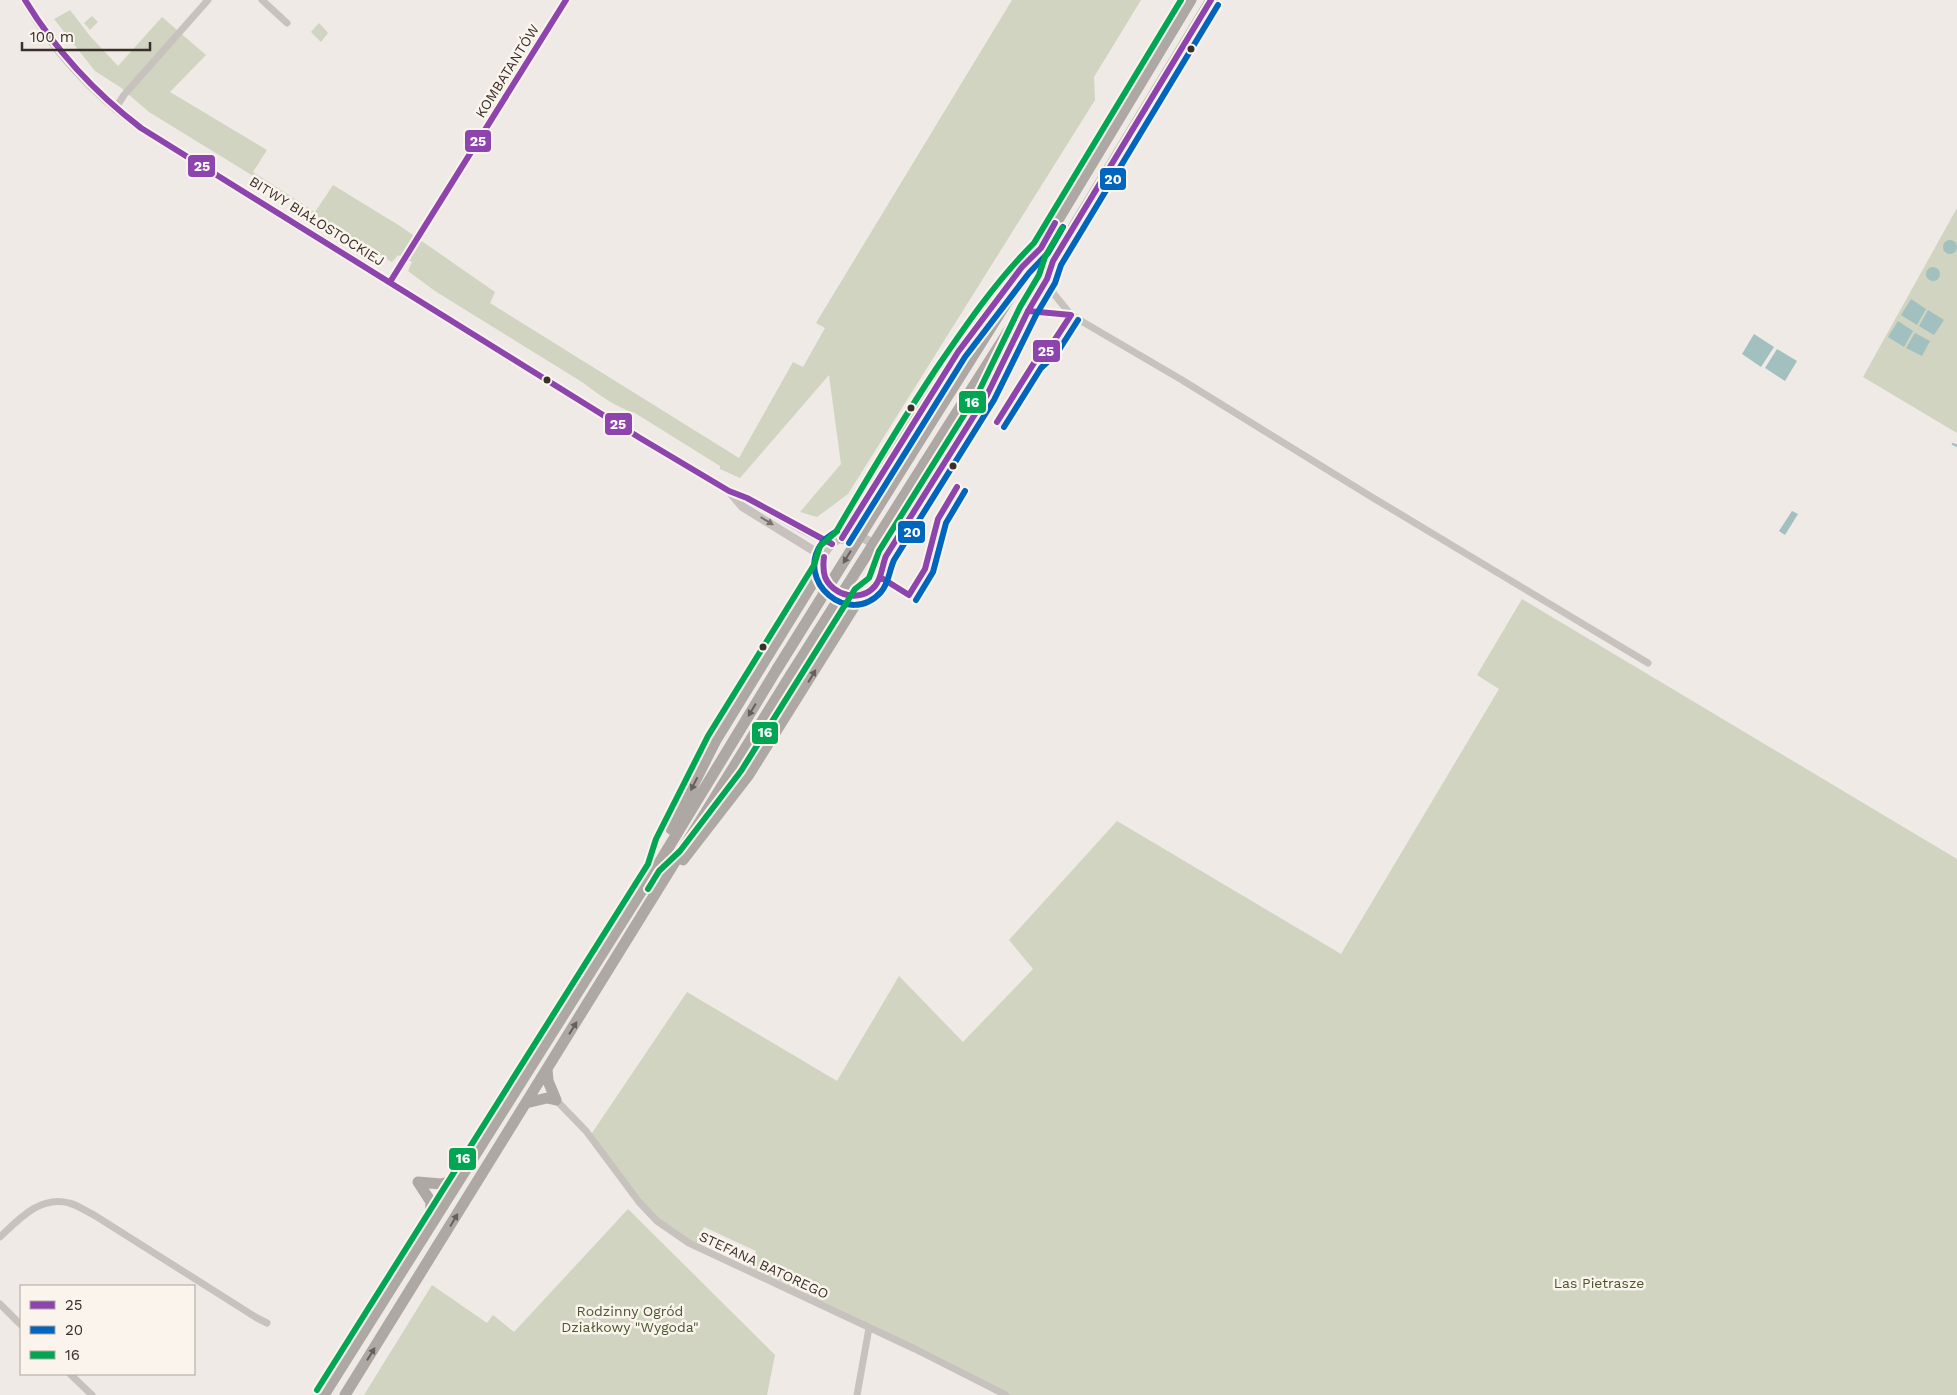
<svg xmlns="http://www.w3.org/2000/svg" width="1957" height="1395" font-family="'Work Sans',sans-serif">
  <style>
    .green { fill: #d0d4c0 }
    .water { fill: #a1c0bf }
    .lines { fill: none; stroke-linecap: round; stroke-linejoin: round }
    .stream { stroke: #a1c0bf; stroke-width: 2.5 }
    .minor { stroke: #c8c2be; stroke-width: 7 }
    .tertiary { stroke: #c8c2be; stroke-width: 9 }
    .trunk { stroke: #aea8a4; stroke-width: 11 }
    .trunk-bridge { stroke: #aea8a4; stroke-width: 11 }
    .bus-1-casing { stroke: #faf4ed; stroke-width: 10 }
    .bus-2-casing { stroke: #faf4ed; stroke-width: 10 }
    .bus-3-casing { stroke: #faf4ed; stroke-width: 10 }
    .bus-1 { stroke: #8e44ad; stroke-width: 6 }
    .bus-2 { stroke: #0065bd; stroke-width: 6 }
    .bus-3 { stroke: #00a651; stroke-width: 6 }
    .oneway { fill: #79716d }
    .oneway2 { fill: #685f5b }
    .bus-dot { fill: #392f2b; stroke: #faf4ed; stroke-width: 2 }
    .labels { text-anchor: middle; stroke-width: 5; stroke-linejoin: round; paint-order: stroke }
    .street-label { font-size: 14px; fill: #392f2b; stroke: #faf4ed }
    .park-label { font-size: 14px; fill: #49572f; stroke: #faf4ed }
    .line-badge { stroke: #faf4ed; stroke-width: 2 }
    .badge-label { font-size: 14px; text-anchor: middle; font-weight: bold; fill: #fff }
  </style>
  <rect width="100%" height="100%" fill="#efeae5"/>
  <path class="green" d="M1012,0H1141L1094,77L1095,100L848,494L817,517L800,512L841,464L829,375L740,478L720,469V466L635,413C615,407 598,394 582,382L435,291L408,271L412,262L398,255L392,262L356,241L347,233L345,235L339,229L304,210L305,208L149,112L120,87L95,71L54,19L70,10L90,36L118,66L162,17L206,55L170,92L267,150L253,172L315,212L333,185L400,226L495,292L490,303L739,458L793,362L803,367L825,328L816,323Z
    M92,16L98,22L90,30L84,23Z
    M319,23L328,33L321,42L311,32Z
    M1957,208V433L1863,377Z
    M1522,599L1957,859V1395H1007L748,1271L756,1251L704,1227L695,1246L657,1220L590,1136L687,992L837,1081L899,976L963,1042L1033,969L1009,940L1117,821L1341,954L1499,689L1477,675Z
    M628,1209L775,1355L767,1395H364L432,1285L487,1323L493,1315L514,1332Z"/>
  <path class="water" d="M1943 247a7 7 0 1 1 14 0a7 7 0 1 1-14 0Z
    M1926 274a7 7 0 1 1 14 0a7 7 0 1 1-14 0Z
    M1911,299L1926,309L1917,325L1901,315Z
    M1928,310L1944,320L1934,335L1919,326Z
    M1898,321L1913,331L1904,347L1888,337Z
    M1915,333L1930,341L1922,356L1906,348Z
    M1754,334L1774,347L1761,367L1742,354Z
    M1777,349L1797,361L1785,381L1765,368Z
    M1792,511L1798,514L1785,535L1779,531Z"/>
  <g class="lines">
    <path class="stream" d="M1953,444L1957,446"/>
    <path class="minor" d="M262,0L287,23
      M115,109L124,95L208,0
      M1047,279L1054,294L1071,315L1182,380L1370,496L1648,663
      M390,282L566,0
      M1028,311L1071,315
      M556,1100L586,1131L639,1202L657,1221L689,1243L915,1349L1006,1395
      M0,1237C18,1220 40,1195 69,1203C77,1205 86,1211 94,1215L257,1318L267,1323
      M0,1304L21,1325
      M70,1374L92,1395
      M857,1395L869,1328"/>
    <path class="tertiary" d="M25,0C54,52 93,93 141,128L640,438L729,491L747,498L802,529L832,544
      M731,493L743,507L824,557
      M822 566a30 30 0 1 1 60 0a30 30 0 1 1-60 0Z
      M882,564L987,395L1028,311"/>
    <path class="trunk" d="M910,456L1041,248L1191,0
      M924,464L1053,261L1211,0
      M842,538C896,446 954,356 1019,271
      M671,829L716,740L822,568
      M683,860L748,776L862,594
      M547,1069L548,1081L556,1100
      M526,1103L547,1098L556,1100
      M418,1182L431,1202L430,1223
      M418,1182L441,1184L459,1179
      M324,1395L656,868L777,669
      M345,1395L790,676"/>
    <path class="trunk-bridge" d="M777,669L910,456
      M790,676L924,464"/>
    <defs>
      <path id="bus-1" d="M25,0C56,51 94,92 141,128L640,438L729,491L747,498L832,544
        M390,282L566,0
        M997,422L1034,363L1050,347L1071,315L1028,311
        M842,538L958,352L1022,267L1041,248L1055,223
        M824,557C823,564 823,570 825,577C833,596 861,603 875,586C882,578 882,565 886,556L987,395L1028,311L1047,279L1053,261L1211,0
        M880,577L909,595L925,569L938,519L957,487"/>
      <path id="bus-2" d="M1004,427L1041,368L1057,353L1078,320
        M837,531C832,534 825,538 822,543C794,581 849,628 881,592C889,583 889,571 894,560L994,400L1036,315L1055,283L1061,265L1218,5
        M849,543L965,357L1029,273L1048,253L1063,227
        M916,600L933,572L946,523L965,491"/>
      <path id="bus-3" d="M648,889L659,871L680,851L741,771L855,589L869,578L879,551L979,391L1020,307L1039,275L1045,257L1062,228
        M317,1390L648,864L656,839L708,736L814,565L820,546L836,532C868,477 901,422 936,369C966,325 996,281 1034,243L1181,0"/>
    </defs>
    <use href="#bus-1" class="bus-1-casing"/>
    <use href="#bus-2" class="bus-2-casing"/>
    <use href="#bus-3" class="bus-3-casing"/>
    <use href="#bus-1" class="bus-1"/>
    <use href="#bus-2" class="bus-2"/>
    <use href="#bus-3" class="bus-3"/>
  </g>
  <defs><path id="oneway-solid" d="M-6-.8H1V-3.2L6.5 0L1 3.2V.8H-6Z" transform="scale(1.25)"/></defs>
  <use class="oneway" href="#oneway-solid" transform="translate(767 521) rotate(31)"/>
  <g class="oneway2">
    <use href="#oneway-solid" transform="translate(847 557) rotate(122)"/>
    <use href="#oneway-solid" transform="translate(812 676) rotate(-59)"/>
    <use href="#oneway-solid" transform="translate(752 710) rotate(121)"/>
    <use href="#oneway-solid" transform="translate(694 784) rotate(117)"/>
    <use href="#oneway-solid" transform="translate(573 1028) rotate(-58)"/>
    <use href="#oneway-solid" transform="translate(454 1220) rotate(-59)"/>
    <use href="#oneway-solid" transform="translate(371 1354) rotate(-58)"/>
  </g>
  <g class="bus-dot">
    <circle cx="1191" cy="49" r="4.5"/>
    <circle cx="547" cy="380" r="4.5"/>
    <circle cx="911" cy="408" r="4.5"/>
    <circle cx="953" cy="466" r="4.5"/>
    <circle cx="763" cy="647" r="4.5"/>
  </g>
  <g class="labels">
    <g class="street-label">
      <text transform="translate(507 71) rotate(-58)" y="5">KOMBATANTÓW</text>
      <text transform="translate(317 221) rotate(32)" y="5">BITWY BIAŁOSTOCKIEJ</text>
      <text transform="translate(764 1265) rotate(25)" y="5">STEFANA BATOREGO</text>
    </g>
    <g class="park-label">
      <text x="1599" y="1288">Las Pietrasze</text>
      <text x="630" y="1316">Rodzinny Ogród<tspan x="630" dy="16">Działkowy "Wygoda"</tspan></text>
    </g>
  </g>
  <g class="line-badge">
    <rect x="464" y="129" width="28" height="24" rx="5" fill="#8e44ad"/>
    <rect x="187" y="154" width="29" height="24" rx="5" fill="#8e44ad"/>
    <rect x="1099" y="167" width="28" height="24" rx="5" fill="#0065bd"/>
    <rect x="1032" y="339" width="29" height="24" rx="5" fill="#8e44ad"/>
    <rect x="958" y="390" width="29" height="24" rx="5" fill="#00a651"/>
    <rect x="604" y="412" width="29" height="24" rx="5" fill="#8e44ad"/>
    <rect x="897" y="520" width="29" height="24" rx="5" fill="#0065bd"/>
    <rect x="751" y="721" width="28" height="24" rx="5" fill="#00a651"/>
    <rect x="448" y="1147" width="29" height="24" rx="5" fill="#00a651"/>
  </g>
  <g class="badge-label">
    <text x="478" y="146">25</text>
    <text x="202" y="171">25</text>
    <text x="1113" y="184">20</text>
    <text x="1046" y="356">25</text>
    <text x="972" y="407">16</text>
    <text x="618" y="429">25</text>
    <text x="912" y="537">20</text>
    <text x="765" y="737">16</text>
    <text x="463" y="1163">16</text>
  </g>
  <rect x="20" y="1285" width="175" height="90" fill="#faf4ed" stroke="#ada59f"/>
  <rect x="30" y="1301" width="25" height="8" fill="#8e44ad" stroke="#ada59f"/>
  <text x="65" y="1310" font-size="15" fill="#392f2b">25</text>
  <rect x="30" y="1326" width="25" height="8" fill="#0065bd" stroke="#ada59f"/>
  <text x="65" y="1335" font-size="15" fill="#392f2b">20</text>
  <rect x="30" y="1351" width="25" height="8" fill="#00a651" stroke="#ada59f"/>
  <text x="65" y="1360" font-size="15" fill="#392f2b">16</text>
  <path d="M22 42v8h128v-8" fill="none" stroke="#392f2b" stroke-width="2.5"/>
  <text x="30" y="42" font-size="15" fill="#392f2b" stroke="#faf4ed" stroke-width="4" paint-order="stroke">100 m</text>
</svg>
